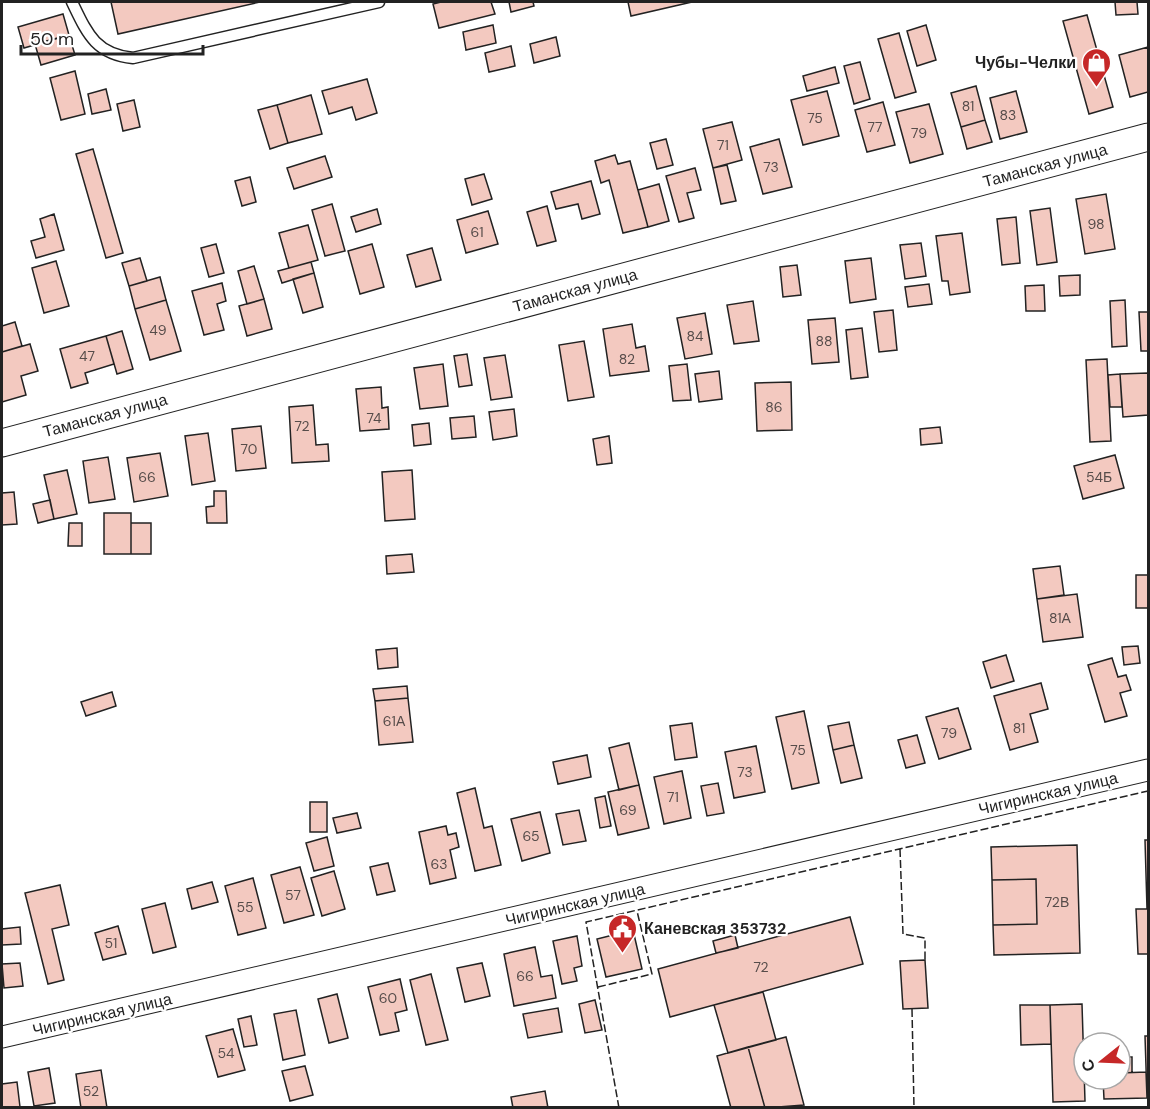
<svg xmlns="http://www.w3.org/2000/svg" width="1150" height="1109" font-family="'DM Sans',sans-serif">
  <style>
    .building { fill: #f3c9c0; stroke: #222; stroke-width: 1.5 }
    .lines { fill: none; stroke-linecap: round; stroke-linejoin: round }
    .service-casing { stroke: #222; stroke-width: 13 }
    .minor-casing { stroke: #222; stroke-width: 23 }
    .tertiary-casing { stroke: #222; stroke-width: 29 }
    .service { stroke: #fff; stroke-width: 10 }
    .minor { stroke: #fff; stroke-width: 21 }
    .tertiary { stroke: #fff; stroke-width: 27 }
    .fence { stroke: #222; stroke-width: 1.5; stroke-dasharray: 8 3; stroke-linecap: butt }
    .labels { text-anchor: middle; stroke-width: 4.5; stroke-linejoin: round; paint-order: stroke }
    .number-label { font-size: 14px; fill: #564c4a }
    .poi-label { font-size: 16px; font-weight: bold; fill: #222; stroke: #fff; text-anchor: end }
    .street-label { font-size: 16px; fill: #222; stroke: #fff }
  </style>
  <rect width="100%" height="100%" fill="#fff"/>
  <path class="building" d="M111,2H260L118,34Z
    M441,2H491L495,14L439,28L433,4Z
    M509,2H533L534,6L511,12Z
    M628,2H692L631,16Z
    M1115,2H1137L1138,14L1116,15Z
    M63,14L69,35L24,48L18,27Z
    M1087,15L1113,107L1089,114L1063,21Z
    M493,25L496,43L466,50L463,32Z
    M926,25L936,60L917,66L907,31Z
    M899,33L916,92L895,98L878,39Z
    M69,35L75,55L41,65L35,44Z
    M556,37L560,56L534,63L530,44Z
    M511,46L515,66L489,72L485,53Z
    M1148,47V92L1130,97L1119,55Z
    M860,62L870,99L854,104L844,66Z
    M835,67L839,83L807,91L803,76Z
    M75,71L85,114L61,120L50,78Z
    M367,79L377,113L356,120L352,107L329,114L322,91Z
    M976,86L985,120L961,127L951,93Z
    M106,89L111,110L92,114L88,94Z
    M827,91L839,136L803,145L791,100Z
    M1016,91L1027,132L1000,139L990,98Z
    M311,95L322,134L288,143L277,105Z
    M134,100L140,127L123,131L117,104Z
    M883,102L895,145L867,152L855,110Z
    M929,104L943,154L910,163L896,112Z
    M277,105L288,143L270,149L258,110Z
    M985,120L992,142L967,149L961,127Z
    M732,122L742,160L713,168L703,129Z
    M666,139L673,165L657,169L650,143Z
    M779,139L792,187L763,194L750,147Z
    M93,149L123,253L106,258L76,154Z
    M615,155L618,164L630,161L648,227L623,233L609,180L601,183L595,161Z
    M325,156L332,177L294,189L287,168Z
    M727,165L736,201L721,204L713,168Z
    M695,168L701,190L687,193L694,218L679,222L666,176Z
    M484,174L492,199L472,205L465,179Z
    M250,177L256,202L242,206L235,181Z
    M591,181L600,214L582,219L578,204L556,209L551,192Z
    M659,184L669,221L648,227L638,190Z
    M1106,194L1115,249L1085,254L1076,199Z
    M332,204L345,251L325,256L312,210Z
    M547,206L556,241L537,246L527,212Z
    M1050,208L1057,262L1037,265L1030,211Z
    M377,209L381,224L356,232L351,217Z
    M488,211L498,244L466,253L457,220Z
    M54,214L64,250L36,258L31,241L45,237L40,219Z
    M1016,217L1020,263L1002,265L997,219Z
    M308,225L318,260L289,268L279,233Z
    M962,233L970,292L950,295L948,281H942L936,236Z
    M921,243L926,276L905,279L900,245Z
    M216,244L224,273L209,277L201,248Z
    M372,244L384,287L360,294L348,251Z
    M432,248L441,280L416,287L407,255Z
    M140,258L147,281L129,286L122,263Z
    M871,258L876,299L850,303L845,261Z
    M56,261L69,306L44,313L32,268Z
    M311,262L314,273L282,283L278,271Z
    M797,265L801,295L783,297L780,267Z
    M254,266L264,299L247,304L238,271Z
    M314,273L323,307L303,313L293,279Z
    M1080,275V295L1060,296L1059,276Z
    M160,277L166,300L135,309L129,286Z
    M222,283L226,301L217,304L224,330L204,335L192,291Z
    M929,284L932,304L908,307L905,287Z
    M1044,285L1045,311H1026L1025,286Z
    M264,299L272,329L247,336L239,306Z
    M166,300L181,351L150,360L135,309Z
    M1125,300L1127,346L1112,347L1110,301Z
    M753,301L759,341L734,344L727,305Z
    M893,310L897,350L879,352L874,312Z
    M1139,312H1148V351H1141Z
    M705,313L712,354L685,359L677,318Z
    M835,318L839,362L812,364L808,320Z
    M15,322L22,346L2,352V326Z
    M632,324L636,348L645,346L649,371L610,376L603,329Z
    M862,328L868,377L851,379L846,330Z
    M122,331L133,369L117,374L106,336Z
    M106,336L114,364L85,373L88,383L71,388L60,349Z
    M584,341L594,397L568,401L559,345Z
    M30,344L38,371L21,376L26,395L2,402V352Z
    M467,354L472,385L459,387L454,356Z
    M505,355L512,397L491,400L484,358Z
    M1107,359L1111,441L1090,442L1086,360Z
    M443,364L448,406L420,409L414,368Z
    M687,364L691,400L673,401L669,366Z
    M719,371L722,399L699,402L695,374Z
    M1148,373V415L1123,417L1120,374Z
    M1120,374L1122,407H1110L1108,375Z
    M791,382L792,430L757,431L755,383Z
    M381,387L382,408L388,407L389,429L360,431L356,389Z
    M313,405L316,445L328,444L329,461L292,463L289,407Z
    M514,409L517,436L493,440L489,412Z
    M474,416L476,437L452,439L450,418Z
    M429,423L431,444L414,446L412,425Z
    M261,426L266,468L236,471L232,429Z
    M940,427L942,443L921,445L920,429Z
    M208,433L215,481L192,485L185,436Z
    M609,436L612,463L597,465L593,439Z
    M160,453L168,496L134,502L127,458Z
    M1115,455L1124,488L1083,499L1074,466Z
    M108,457L115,499L89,503L83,461Z
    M67,470L77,514L54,519L44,475Z
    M412,470L415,519L385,521L382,472Z
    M214,491H226L227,523H207L206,507L214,506Z
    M14,492L17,524L2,525V493Z
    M50,500L54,519L38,523L33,504Z
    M104,513H131V554H104Z
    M69,523H82V546H68Z
    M131,523H151V554H131Z
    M412,554L414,572L387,574L386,556Z
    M1060,566L1064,595L1037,599L1033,569Z
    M1136,575H1148V608H1136Z
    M1077,594L1083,637L1043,642L1037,599Z
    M1138,646L1140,663L1124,665L1122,647Z
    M397,648L398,667L378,669L376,650Z
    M1006,655L1014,681L991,688L983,662Z
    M1112,658L1118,677L1126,675L1131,690L1120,693L1127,716L1105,722L1088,665Z
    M1041,683L1048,709L1030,714L1038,742L1010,750L994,696Z
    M407,686L408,698L375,701L373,689Z
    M112,692L116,706L86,716L81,702Z
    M408,698L413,742L379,745L375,701Z
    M958,708L971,749L939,759L926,717Z
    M804,711L819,783L792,789L776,717Z
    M849,722L854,745L833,750L828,726Z
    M692,723L697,757L675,760L670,726Z
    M917,735L925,763L906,768L898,740Z
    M629,743L639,785L619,790L609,748Z
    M854,745L862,778L841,783L833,750Z
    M756,746L765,792L734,798L725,752Z
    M587,755L591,777L558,784L553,762Z
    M682,771L691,818L664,824L654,777Z
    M718,783L724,813L707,816L701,786Z
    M639,785L649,828L618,835L608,792Z
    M475,788L484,828L492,826L501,865L475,871L457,793Z
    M605,796L611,826L600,828L595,798Z
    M310,802H327V832H310Z
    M579,810L586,841L563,845L556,814Z
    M540,812L550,853L522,861L511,819Z
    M357,813L361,828L337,833L333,818Z
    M446,826L448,835L456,833L459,847L450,850L456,878L430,884L419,832Z
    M327,837L334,866L314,871L306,843Z
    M1145,840H1148V954H1138L1136,909H1147Z
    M1077,845L1080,953L994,955L993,925L1037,924L1036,879L992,880L991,847Z
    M388,863L395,891L377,895L370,867Z
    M300,867L314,915L284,923L271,875Z
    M334,871L345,909L322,916L311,878Z
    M253,878L266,928L238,935L225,886Z
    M1036,879L1037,924L993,925L992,880Z
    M212,882L218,902L192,909L187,889Z
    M60,885L69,925L52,929L64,980L48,984L25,893Z
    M165,903L176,947L153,953L142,909Z
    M850,917L863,964L670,1017L658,969Z
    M118,926L126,954L103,960L95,933Z
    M20,927L21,944L2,945V929Z
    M633,930L642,969L606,977L597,939Z
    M735,935L738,948L716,953L713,941Z
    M577,936L582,966L574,968L577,981L562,984L553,941Z
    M535,947L541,977L552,975L556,998L514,1006L504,954Z
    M925,960L928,1008L903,1009L900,961Z
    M20,963L23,986L4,988L2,964Z
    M482,963L490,996L465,1002L457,968Z
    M431,974L448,1040L426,1045L410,980Z
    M400,979L407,1010L395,1013L399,1031L380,1035L368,987Z
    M763,992L776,1040L728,1053L714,1005Z
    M337,994L348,1038L329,1043L318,999Z
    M595,1000L602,1030L585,1033L579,1004Z
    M1082,1004L1085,1101L1053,1102L1050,1005Z
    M1020,1005H1050L1051,1044L1021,1045Z
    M558,1008L562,1032L528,1038L523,1014Z
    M296,1010L305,1055L283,1060L274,1014Z
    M251,1016L257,1045L244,1047L238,1019Z
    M233,1029L245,1070L218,1077L206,1036Z
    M1145,1036H1148V1098H1147Z
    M786,1037L804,1105L765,1108L748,1047Z
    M748,1047L765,1108H731L717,1056Z
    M1120,1057H1132V1073H1120Z
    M305,1066L313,1095L290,1101L282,1071Z
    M49,1068L55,1103L34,1106L28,1072Z
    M101,1070L107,1108H81L76,1074Z
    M1146,1072L1147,1098L1104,1099L1103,1079H1120V1073Z
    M17,1082L20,1107L2,1108V1084Z
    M545,1091L548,1108H513L511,1097Z"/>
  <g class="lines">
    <defs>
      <path id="service" d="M72,2C87,33 95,54 133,58L379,2"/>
      <path id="minor" d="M2,1037L1148,770"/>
      <path id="tertiary" d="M2,443L1148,137"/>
    </defs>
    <use href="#service" class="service-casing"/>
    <use href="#minor" class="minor-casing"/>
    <use href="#tertiary" class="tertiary-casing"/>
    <use href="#service" class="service"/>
    <use href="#minor" class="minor"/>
    <use href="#tertiary" class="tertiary"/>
    <path class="fence" d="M900,849L903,934L925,938V960
      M598,987L652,974L637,911
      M912,1009L914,1108
      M619,1108L586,922L1148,791"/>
  </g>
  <defs>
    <symbol id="shop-pin" viewBox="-11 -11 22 30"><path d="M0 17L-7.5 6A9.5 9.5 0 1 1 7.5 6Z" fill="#c62828" stroke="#fff"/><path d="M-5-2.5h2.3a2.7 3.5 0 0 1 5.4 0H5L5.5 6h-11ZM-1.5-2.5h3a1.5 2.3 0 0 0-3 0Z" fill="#fff"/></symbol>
    <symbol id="civic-pin" viewBox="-11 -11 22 30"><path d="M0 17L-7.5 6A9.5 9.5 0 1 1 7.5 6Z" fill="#c62828" stroke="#fff"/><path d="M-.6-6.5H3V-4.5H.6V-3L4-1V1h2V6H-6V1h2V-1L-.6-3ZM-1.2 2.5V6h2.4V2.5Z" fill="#fff"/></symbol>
  </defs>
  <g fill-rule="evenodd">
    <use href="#shop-pin" x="1080" y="46" width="33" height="45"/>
    <use href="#civic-pin" x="606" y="912" width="33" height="45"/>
  </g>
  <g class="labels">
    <g class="number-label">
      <text x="968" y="111">81</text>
      <text x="1008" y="120">83</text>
      <text x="815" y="123">75</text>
      <text x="875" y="132">77</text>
      <text x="919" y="138">79</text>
      <text x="723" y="150">71</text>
      <text x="771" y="172">73</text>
      <text x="1096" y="229">98</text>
      <text x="477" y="237">61</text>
      <text x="158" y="335">49</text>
      <text x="695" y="341">84</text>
      <text x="824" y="346">88</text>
      <text x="87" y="361">47</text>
      <text x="627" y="364">82</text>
      <text x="774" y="412">86</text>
      <text x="374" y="423">74</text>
      <text x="302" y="431">72</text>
      <text x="249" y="454">70</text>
      <text x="147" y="482">66</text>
      <text x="1099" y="482">54Б</text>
      <text x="1060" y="623">81А</text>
      <text x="394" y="726">61А</text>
      <text x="1019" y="733">81</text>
      <text x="949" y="738">79</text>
      <text x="798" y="755">75</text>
      <text x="745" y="777">73</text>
      <text x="673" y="802">71</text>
      <text x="628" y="815">69</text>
      <text x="531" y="841">65</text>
      <text x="439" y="869">63</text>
      <text x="293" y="900">57</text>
      <text x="1057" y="907">72В</text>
      <text x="245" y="912">55</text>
      <text x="111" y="948">51</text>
      <text x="761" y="972">72</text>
      <text x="525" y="981">66</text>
      <text x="388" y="1003">60</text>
      <text x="226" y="1058">54</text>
      <text x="91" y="1096">52</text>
    </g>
    <g class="poi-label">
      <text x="1076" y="68">Чубы-Челки</text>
      <text x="644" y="934" text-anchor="start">Каневская 353732</text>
    </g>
    <g class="street-label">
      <text transform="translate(1045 165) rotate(-15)" y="6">Таманская улица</text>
      <text transform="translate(575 290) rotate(-15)" y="6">Таманская улица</text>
      <text transform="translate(105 415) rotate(-15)" y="6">Таманская улица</text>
      <text transform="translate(1048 793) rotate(-13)" y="6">Чигиринская улица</text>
      <text transform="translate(575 904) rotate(-13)" y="6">Чигиринская улица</text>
      <text transform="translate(102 1014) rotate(-13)" y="6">Чигиринская улица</text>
    </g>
  </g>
  <rect width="1150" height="1109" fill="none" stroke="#222222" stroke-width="6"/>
  <g transform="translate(1102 1061) rotate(252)"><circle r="28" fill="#ffffff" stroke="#a7a7a7" stroke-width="1.5"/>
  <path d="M0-4.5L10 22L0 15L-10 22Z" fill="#c62828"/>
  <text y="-9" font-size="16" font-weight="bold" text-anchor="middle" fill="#222222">С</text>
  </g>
  <path d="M21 45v9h182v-9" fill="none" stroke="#222222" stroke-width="3"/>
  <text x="30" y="45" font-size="18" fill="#222222" stroke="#ffffff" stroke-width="4.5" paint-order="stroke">50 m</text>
</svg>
